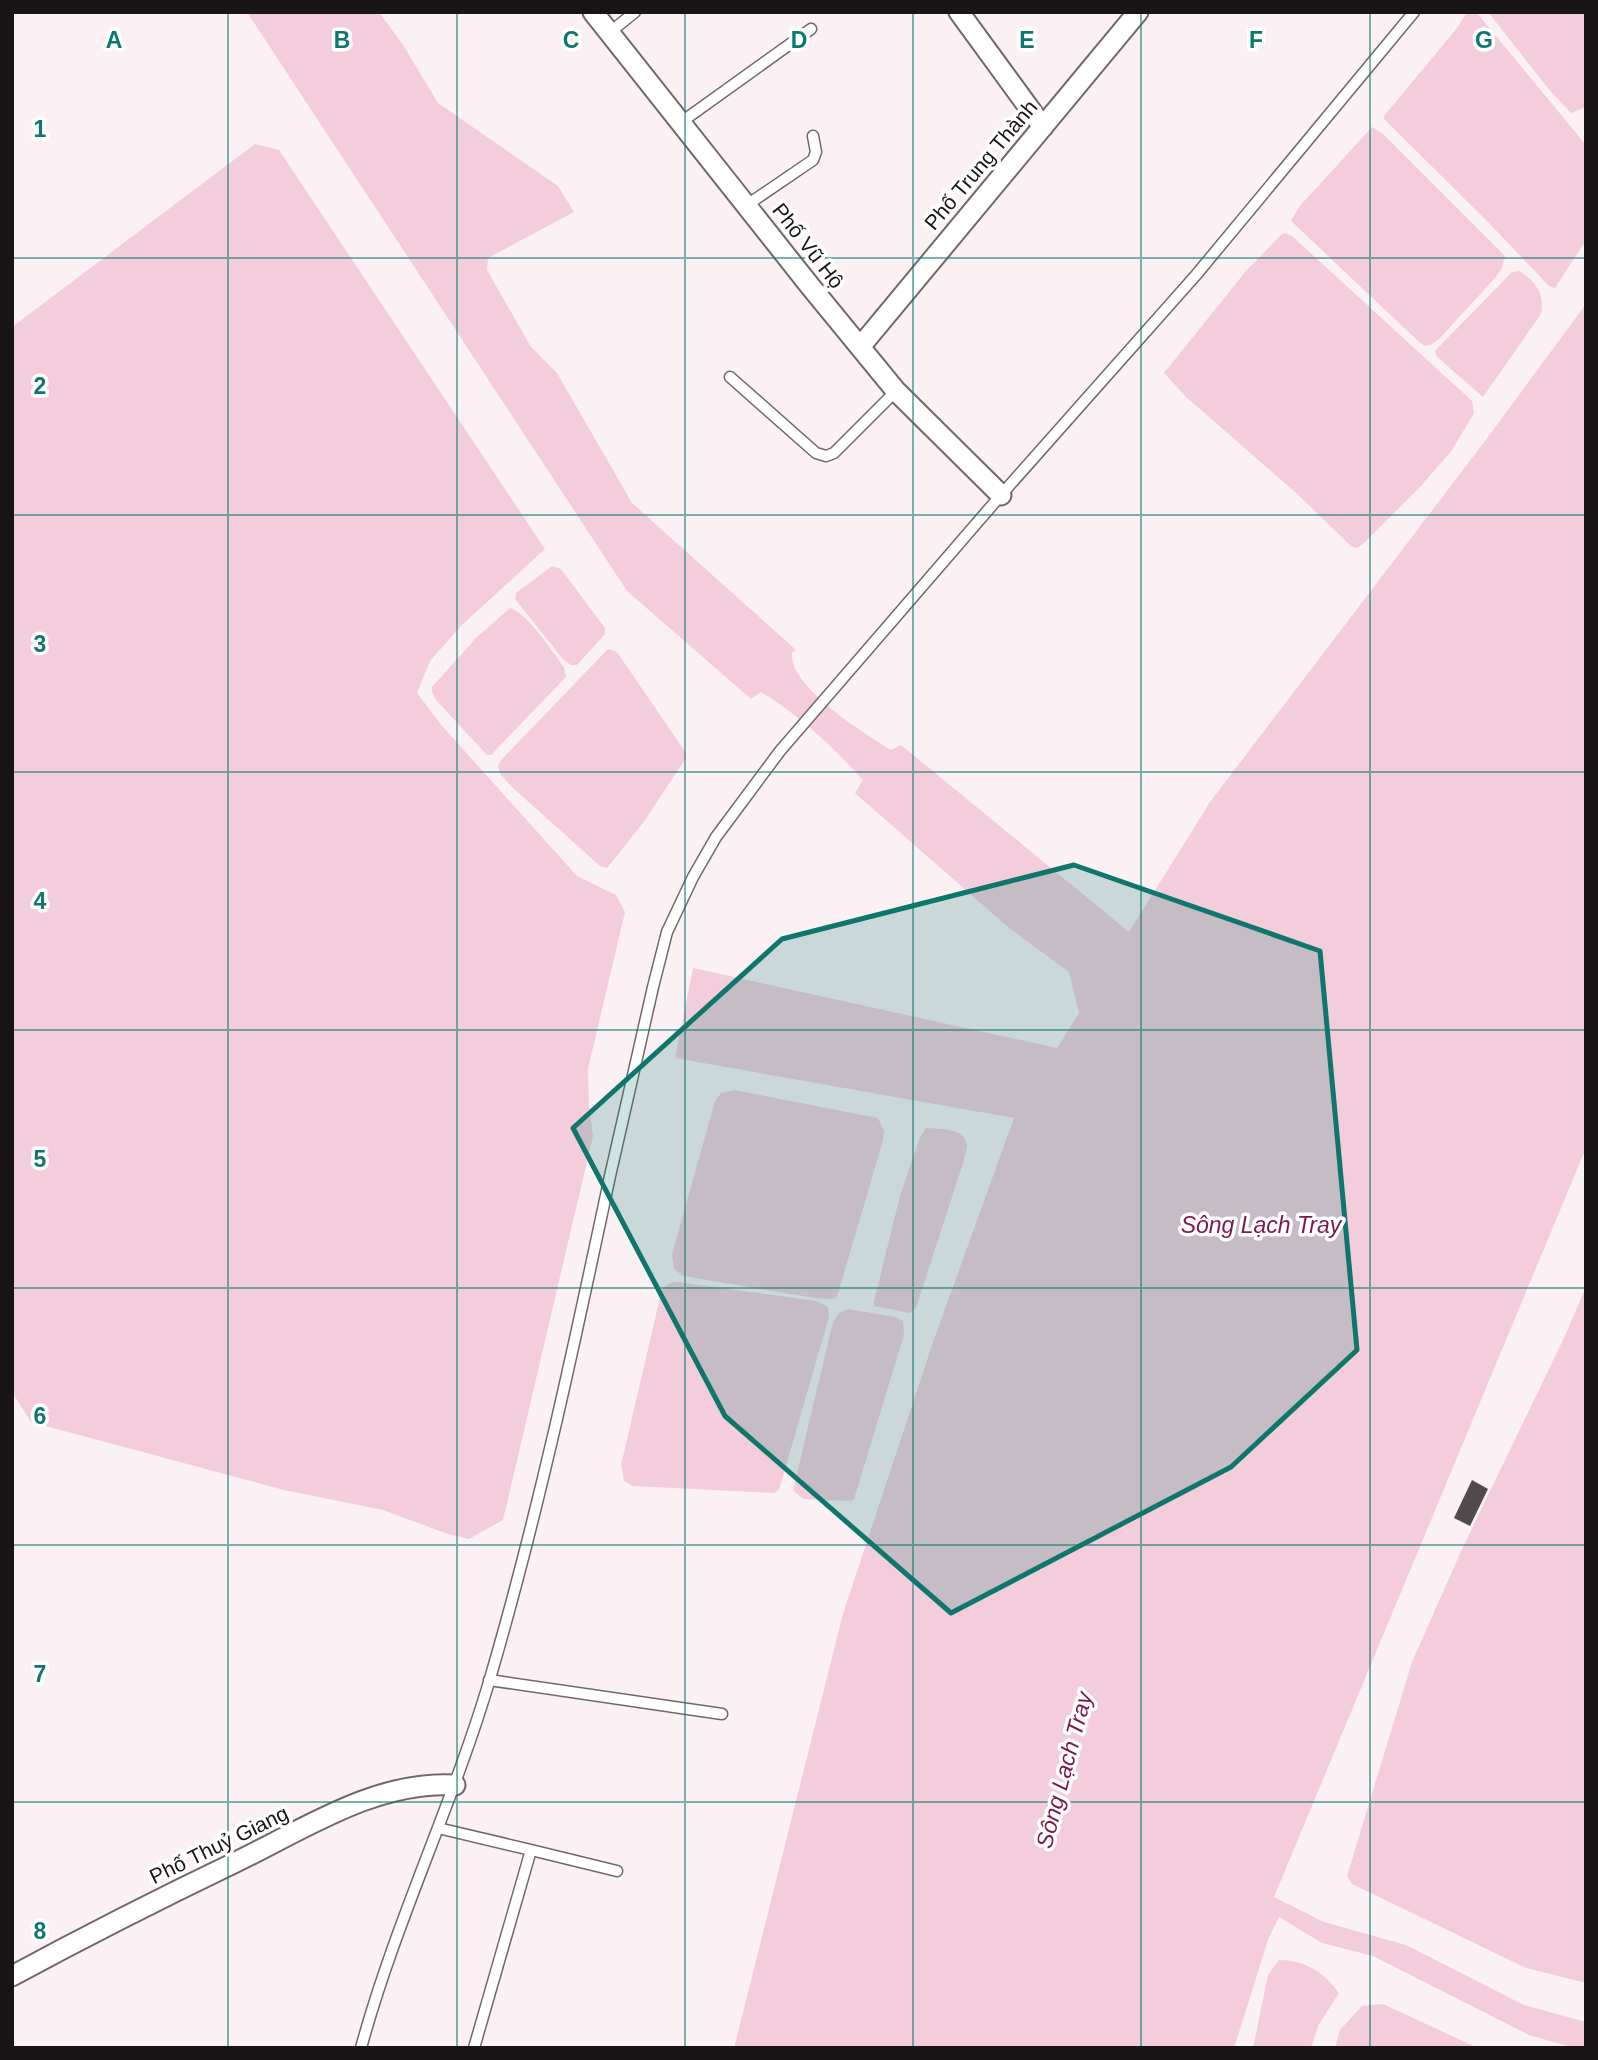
<svg xmlns="http://www.w3.org/2000/svg" width="1598" height="2060" font-family="Arial,sans-serif">
  <style>
    .water { fill: #f3cddc }
    .building { fill: #51494c }
    .lines { fill: none; stroke-linecap: round; stroke-linejoin: round }
    .service-casing { stroke: #71686b; stroke-width: 13 }
    .minor-casing { stroke: #71686b; stroke-width: 23 }
    .service { stroke: #fff; stroke-width: 10 }
    .minor { stroke: #fff; stroke-width: 19 }
    .marked { fill: #0f766e; fill-opacity: 0.2; stroke: #0f766e; stroke-width: 5; stroke-linejoin: round }
    .grid { fill: none; stroke: #0f766e; stroke-width: 2; stroke-opacity: 0.55 }
    .labels { text-anchor: middle; stroke-width: 7; stroke-linejoin: round; paint-order: stroke }
    .street-label { font-size: 21px; fill: #191516; stroke: #fff }
    .water-label { font-size: 23px; font-style: italic; fill: #7f174f; stroke: #fff }
    .grid-label { font-size: 23px; text-anchor: middle; font-weight: bold; fill: #0f766e; stroke: #fff; stroke-width: 7; stroke-linejoin: round; paint-order: stroke }
  </style>
  <rect width="100%" height="100%" fill="#fbf1f5"/>
  <path class="water" d="M247,12H379L403,45L438,103L558,186L574,212L488,258L487,270L531,347L557,373L632,503L796,650L792,653C788,686 865,734 891,750L901,745L1129,932L1210,802L1485,441L1586,304V1148L1274,1897L1324,1922L1406,1945L1524,2005L1586,2022V2048H1575L1529,2035L1373,1956L1322,1943L1279,1917L1268,1940L1234,2048H734L843,1614L933,1342L1014,1118L675,1058L693,968L1057,1048L1079,1013L1069,972L1008,927L855,793L863,780C832,746 800,716 761,692L751,699L627,591Z
    M1467,12L1477,13L1586,145V240L1555,288L1549,286L1487,221L1384,119V116L1457,28Z
    M1488,12H1586V107L1571,113L1551,92Z
    M1372,127L1383,134L1505,256L1502,268L1496,277L1439,339L1431,345L1425,346L1419,342L1291,221L1299,207Z
    M255,144L279,150L545,549L462,625L430,661L417,693L443,727L577,876L616,895L625,912L588,1069L589,1106L593,1136L503,1520L469,1539L448,1534L383,1510L284,1490L31,1422L12,1392V327Z
    M1286,233L1292,236L1472,401L1474,413L1452,450L1421,486L1363,544L1357,548L1352,547L1295,492L1186,397L1164,373L1246,271L1282,234Z
    M1519,271C1536,281 1545,294 1541,314L1483,397L1436,356L1435,351L1512,272Z
    M552,566L561,569L605,628V634L577,665H571L563,659L515,599L516,593Z
    M510,608C527,612 552,652 564,667L566,677L491,755H487L436,700L432,692V687L477,637Z
    M608,649L617,652L686,753V758L643,823L607,868L600,866L513,788L500,774L498,766L502,759Z
    M734,1090L878,1118L884,1131L882,1144L837,1297L833,1299L815,1298L683,1276L674,1269L672,1254L715,1101L721,1093Z
    M926,1128C938,1129 966,1128 967,1145C967,1151 964,1158 963,1163L916,1308L910,1313L874,1306V1301L900,1196L920,1137Z
    M678,1282L816,1301L828,1307L829,1317L779,1490L774,1493L632,1486L624,1481L621,1465L662,1289L670,1283Z
    M1586,1287V1983L1526,1968L1352,1884L1347,1876L1412,1662L1462,1549L1563,1340Z
    M848,1309L896,1317L903,1321L904,1335L854,1499L851,1501L803,1499L793,1490L833,1322L839,1313Z
    M1279,1960C1305,1960 1324,1972 1339,1993L1318,2026L1311,2048H1253L1268,1975Z
    M1383,2004L1478,2048H1335L1340,2030L1362,2006Z"/>
  <path class="building" d="M1472,1480L1488,1489L1470,1526L1454,1518Z"/>
  <g class="lines">
    <defs>
      <path id="service" d="M609,33L635,12
        M680,123L811,29
        M747,205L813,160L816,152L813,136
        M730,377L816,453L826,456L834,453L896,391
        M489,1680L722,1714
        M438,1828L531,1850L474,2048
        M531,1850L617,1871
        M361,2048C395,1923 452,1806 489,1682C538,1515 574,1346 610,1176C624,1112 639,1050 653,987L667,932L693,877L716,837L780,751L1001,495L1196,275L1414,12"/>
      <path id="minor" d="M593,12L810,286L896,391L1001,495
        M959,12L1043,127
        M860,347L1138,12
        M12,1976C86,1936 161,1898 236,1862C304,1829 377,1780 455,1785"/>
    </defs>
    <use href="#service" class="service-casing"/>
    <use href="#minor" class="minor-casing"/>
    <use href="#service" class="service"/>
    <use href="#minor" class="minor"/>
  </g>
  <path class="marked" d="M1074,865L1320,951L1357,1350L1231,1467L951,1613L725,1416L573,1128L782,939Z"/>
  <path class="grid" d="M228,12V2048M457,12V2048M685,12V2048M913,12V2048M1141,12V2048M1370,12V2048M12,258H1586M12,515H1586M12,772H1586M12,1030H1586M12,1288H1586M12,1545H1586M12,1802H1586"/>
  <g class="labels">
    <g class="street-label">
      <text transform="translate(981 165) rotate(-50)" y="7">Phố Trung Thành</text>
      <text transform="translate(808 246) rotate(52)" y="7">Phố Vũ Hộ</text>
      <text transform="translate(219 1845) rotate(-26)" y="7">Phố Thuỷ Giang</text>
    </g>
    <g class="water-label">
      <text x="1261" y="1233">Sông Lạch Tray</text>
      <text transform="translate(1064 1770) rotate(-75)" y="8">Sông Lạch Tray</text>
    </g>
  </g>
  <g class="grid-label">
    <text x="114" y="48">A</text>
    <text x="342" y="48">B</text>
    <text x="571" y="48">C</text>
    <text x="799" y="48">D</text>
    <text x="1027" y="48">E</text>
    <text x="1256" y="48">F</text>
    <text x="1484" y="48">G</text>
    <text x="40" y="137">1</text>
    <text x="40" y="394">2</text>
    <text x="40" y="652">3</text>
    <text x="40" y="909">4</text>
    <text x="40" y="1167">5</text>
    <text x="40" y="1424">6</text>
    <text x="40" y="1682">7</text>
    <text x="40" y="1939">8</text>
  </g>
  <rect width="1598" height="2060" fill="none" stroke="#191516" stroke-width="28"/>
</svg>
